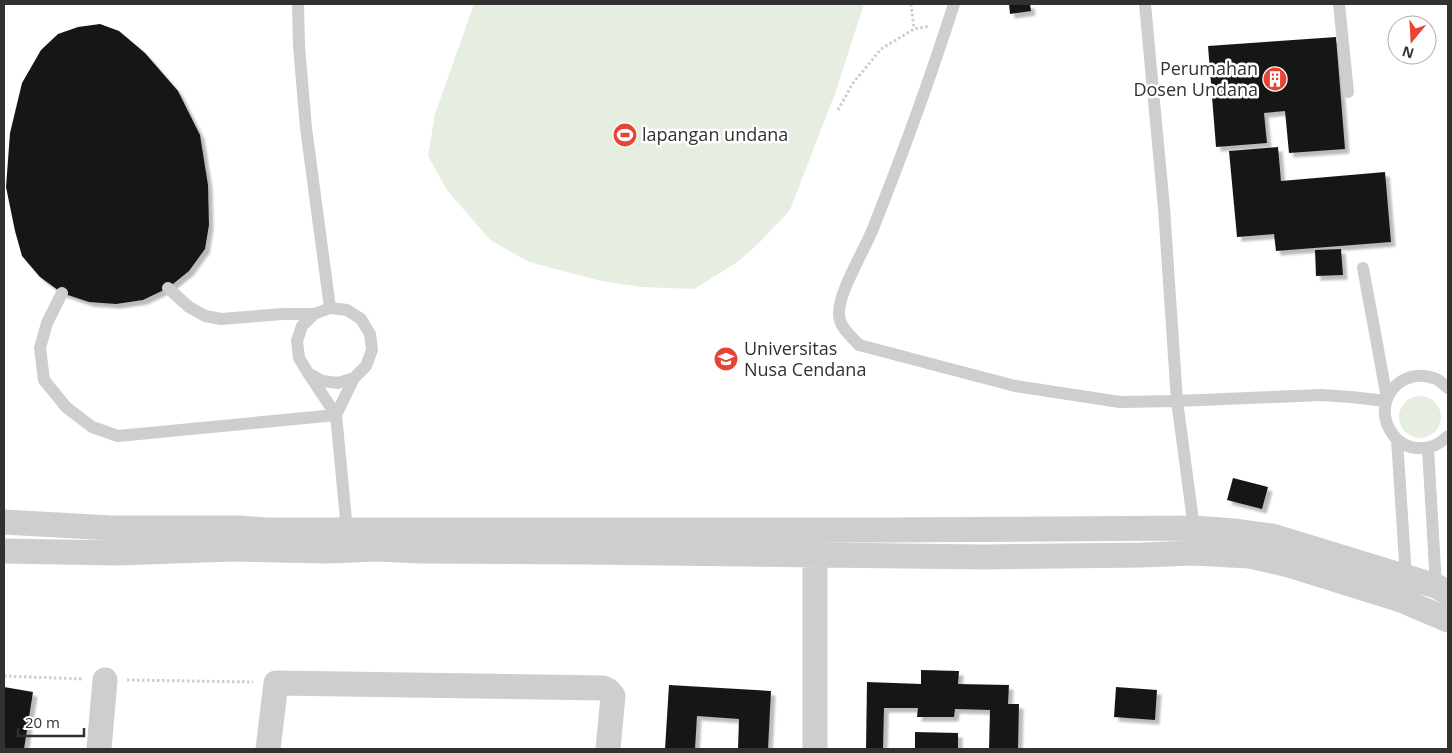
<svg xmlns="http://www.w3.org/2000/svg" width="1452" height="753" font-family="'Open Sans',sans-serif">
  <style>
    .green { fill: #e5eee0 }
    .building { fill: #181818; filter: url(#shadow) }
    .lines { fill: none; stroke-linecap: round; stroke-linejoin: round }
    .path { stroke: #cecece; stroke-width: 3; stroke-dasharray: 2.5 2.5; stroke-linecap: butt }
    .lane { stroke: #cecece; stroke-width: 12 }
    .street { stroke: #cecece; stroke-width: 25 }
    .labels { text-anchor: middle; stroke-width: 5; stroke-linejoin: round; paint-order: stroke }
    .poi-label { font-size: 18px; fill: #313131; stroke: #fff; text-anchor: start }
  </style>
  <defs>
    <filter id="shadow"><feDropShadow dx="4.5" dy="4.5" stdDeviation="1" flood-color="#0004"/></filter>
  </defs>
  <rect width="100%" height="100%" fill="#fff"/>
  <path class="green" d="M474,4H864L836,91L790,210L757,245L736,263L694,289L642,287L601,281L529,262L490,240L447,190L428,156L435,114Z
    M1399 417a21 21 0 1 1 42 0a21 21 0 1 1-42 0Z"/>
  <path class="building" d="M1009,4H1030L1031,11L1010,14Z
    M100,24L119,31L145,53L178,91L200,135L208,185L209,225L205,249L189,271L168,288L143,300L116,304L89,302L62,293L40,277L22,256L15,231L6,187L10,133L22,83L41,50L58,34L78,27Z
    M1336,37L1345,149L1289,153L1285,111L1264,113L1267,143L1216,147L1208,46Z
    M1278,147L1281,181L1385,172L1391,242L1276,251L1274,234L1237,237L1229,151Z
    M1341,249L1343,275L1316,276L1315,250Z
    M1233,478L1268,487L1262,509L1227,500Z
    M921,670L959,671L958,684L1009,685L1008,704H1019L1018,749H989L990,710L955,709L954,717H917L918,708H884L883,749H866L867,682L921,684Z
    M669,685L771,691L768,749H738L739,719L697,716L695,749H665Z
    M4,687L33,692L24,749H4Z
    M1116,687L1157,690L1155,720L1114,717Z
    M915,732L958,733V749H915Z"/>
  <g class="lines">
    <path class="path" d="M911,4L914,29
      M838,110L853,83L881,49L914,29L930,26
      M4,676L83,679
      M127,680L253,682"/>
    <path class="lane" d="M298,4L299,46L306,128L330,308
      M954,4C930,79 903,153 874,226C866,248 838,292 839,314C839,327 851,336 859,345L1015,386L1120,402L1177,401L1321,395L1351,397L1386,401
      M1145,4L1164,208L1177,401L1194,528
      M1339,4L1348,92
      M1363,268L1387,398
      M168,288L189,307L205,316L221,319L283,314H314
      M62,293L47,323L40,348L44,380L66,407L92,427L118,436L336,415
      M308,373L322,381L338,383L354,378L366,366L372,350L370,334L361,319L347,310L330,308L314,314L302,326L297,341L299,358L308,373L336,415L347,530
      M1448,388C1444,385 1441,381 1436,379C1399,364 1369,405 1394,436C1400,443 1409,448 1417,448C1430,449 1439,445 1448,436
      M336,415L354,378
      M1397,440L1406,577
      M1428,449L1436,586"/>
    <path class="street" d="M4,522L111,528H238L266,530H888L1194,528L1234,531L1272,536L1436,586L1448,593
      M4,551L117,553L233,549L328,551L377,549L423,551L583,552L984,557L1142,555L1192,553L1250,556L1289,565L1401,600L1448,620
      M99,749L105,680
      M268,749L276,683L603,688L609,691L613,696L608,749
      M815,749V540"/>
  </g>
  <defs>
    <symbol id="building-disc" viewBox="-11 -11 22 22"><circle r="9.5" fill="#e74434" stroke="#fff"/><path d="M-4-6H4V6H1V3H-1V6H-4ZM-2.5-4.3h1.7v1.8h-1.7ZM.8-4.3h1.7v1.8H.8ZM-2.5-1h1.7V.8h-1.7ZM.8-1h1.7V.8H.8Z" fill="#fff"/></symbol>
    <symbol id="stadium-disc" viewBox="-11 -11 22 22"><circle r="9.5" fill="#e74434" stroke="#fff"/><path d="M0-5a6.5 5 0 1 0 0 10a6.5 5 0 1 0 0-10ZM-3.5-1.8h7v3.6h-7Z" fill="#fff"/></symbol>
    <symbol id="university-disc" viewBox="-11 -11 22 22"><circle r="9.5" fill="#e74434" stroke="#fff"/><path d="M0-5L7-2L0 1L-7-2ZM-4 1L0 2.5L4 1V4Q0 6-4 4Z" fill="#fff"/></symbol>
  </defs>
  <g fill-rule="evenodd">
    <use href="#building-disc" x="1261" y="65" width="28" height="28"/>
    <use href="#stadium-disc" x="611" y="121" width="28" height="28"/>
    <use href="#university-disc" x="712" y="345" width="28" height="28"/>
  </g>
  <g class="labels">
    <g class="poi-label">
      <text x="1258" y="75" text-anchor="end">Perumahan<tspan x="1258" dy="21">Dosen Undana</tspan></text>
      <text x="642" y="141">lapangan undana</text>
      <text x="744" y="355">Universitas<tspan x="744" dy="21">Nusa Cendana</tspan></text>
    </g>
  </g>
  <rect width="1452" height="753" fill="none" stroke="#313131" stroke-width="10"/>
  <g transform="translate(1412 40) rotate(198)"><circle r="24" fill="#ffffff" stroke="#adadad"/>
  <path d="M0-4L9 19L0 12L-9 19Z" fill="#e74434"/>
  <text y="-8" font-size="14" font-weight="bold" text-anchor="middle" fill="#313131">N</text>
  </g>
  <path d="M18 728v8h66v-8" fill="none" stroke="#313131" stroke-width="2.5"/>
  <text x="25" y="728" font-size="15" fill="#313131" stroke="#ffffff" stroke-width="4" paint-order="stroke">20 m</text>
</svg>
